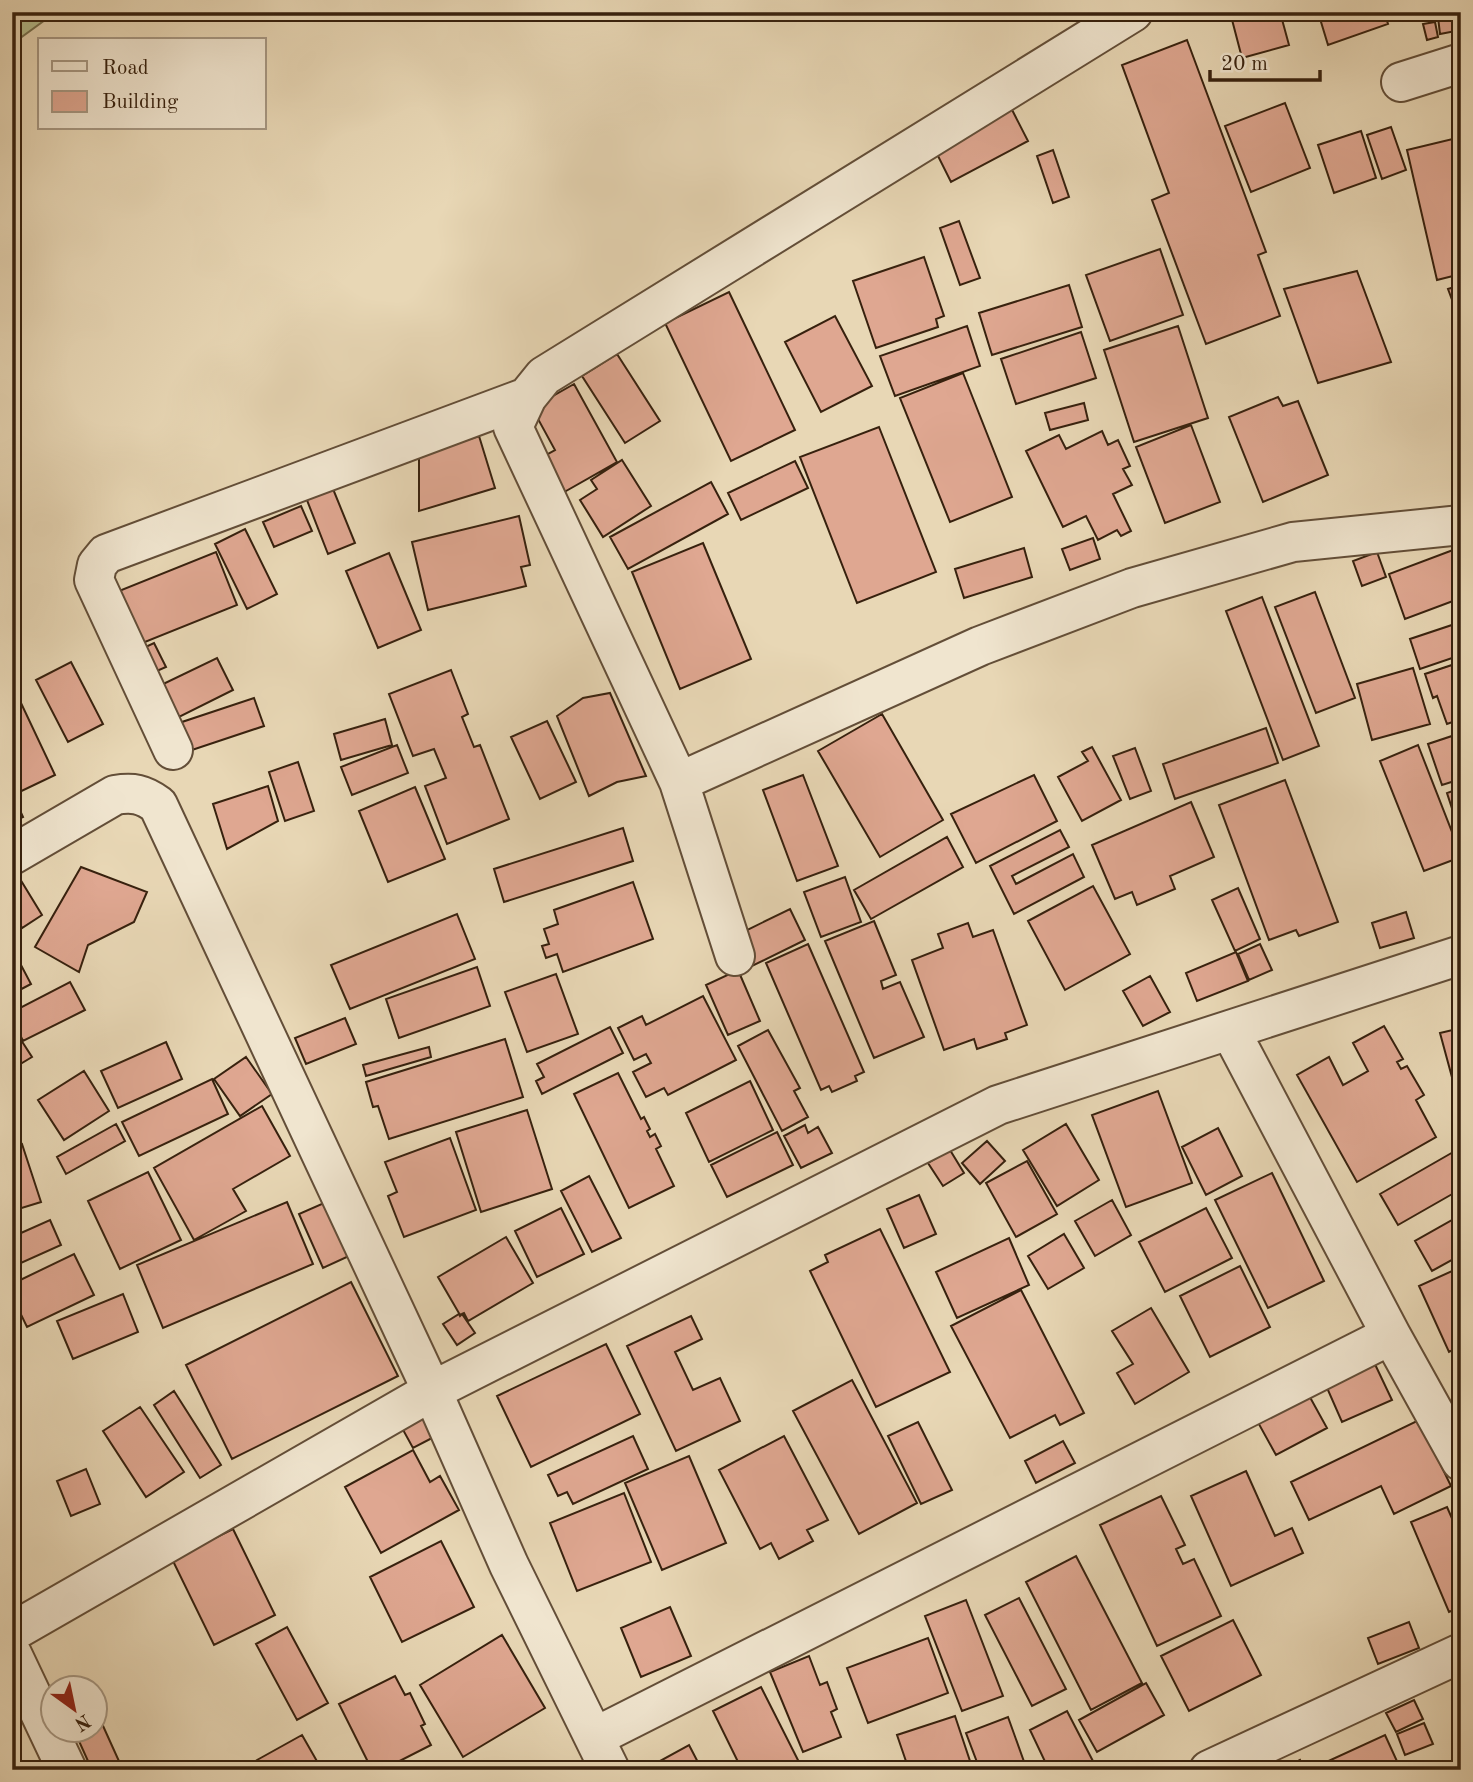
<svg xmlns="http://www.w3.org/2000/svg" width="1473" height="1782" font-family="'Old Standard TT',serif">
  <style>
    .green { fill: #b6be8d; stroke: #76704e; stroke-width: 2 }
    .building { fill: #dfa791; stroke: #37210e; stroke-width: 2 }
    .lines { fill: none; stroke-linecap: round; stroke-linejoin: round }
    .street-casing { stroke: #634e38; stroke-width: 42 }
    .street { stroke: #f0e5cf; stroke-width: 38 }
  </style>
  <rect width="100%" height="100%" fill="#e8d7b5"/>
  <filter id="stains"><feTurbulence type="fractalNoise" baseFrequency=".00286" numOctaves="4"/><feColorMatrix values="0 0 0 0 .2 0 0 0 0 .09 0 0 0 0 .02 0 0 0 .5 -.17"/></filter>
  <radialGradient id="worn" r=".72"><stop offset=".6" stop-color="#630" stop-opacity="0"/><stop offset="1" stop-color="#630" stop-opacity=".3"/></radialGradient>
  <path class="green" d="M12,12H56L12,44Z"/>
  <path class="building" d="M1230,12H1280L1289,45L1242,58Z
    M1318,12H1384L1388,24L1328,45Z
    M1461,13V30L1440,34L1438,17Z
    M1435,22L1438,37L1427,40L1423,24Z
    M1187,40L1266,252L1258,255L1280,316L1206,344L1152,200L1169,193L1122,65Z
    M1007,100L1028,141L951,182L930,140Z
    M1285,103L1310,168L1251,192L1225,126Z
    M1391,127L1406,170L1382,179L1367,135Z
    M1361,131L1376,178L1334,193L1318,145Z
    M1461,137V274L1437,280L1407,150Z
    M1053,150L1069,197L1053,203L1037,156Z
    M959,221L980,278L960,285L940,228Z
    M1160,249L1183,315L1110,341L1086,275Z
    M924,257L944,316L936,319L938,327L876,348L853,281Z
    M1357,271L1391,362L1318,383L1284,289Z
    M1069,285L1082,327L992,355L979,313Z
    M1461,285V324L1448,289Z
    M729,292L795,430L731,461L665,323Z
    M835,316L872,386L821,412L785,342Z
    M967,326L980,366L895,396L880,356Z
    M1178,326L1208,418L1134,442L1104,350Z
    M1081,332L1096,378L1016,404L1001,359Z
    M617,354L660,421L625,443L582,376Z
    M963,373L1012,497L950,522L900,398Z
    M574,384L617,462L559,495L539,459L555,450L532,408Z
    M1278,397L1283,406L1298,401L1328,475L1263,502L1229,417Z
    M1084,403L1088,420L1050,430L1045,413Z
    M1191,425L1220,502L1165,523L1136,447Z
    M879,427L936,572L857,603L800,457Z
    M1102,431L1108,445L1118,440L1130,466L1123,469L1132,485L1113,494L1131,531L1121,536L1117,530L1098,540L1086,516L1063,527L1026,451L1059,435L1066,449Z
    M479,436L495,488L419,511V455Z
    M622,460L651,506L603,537L580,500L597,489L591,480Z
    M795,461L808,488L741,520L728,493Z
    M711,482L728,514L628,569L610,537Z
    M331,484L355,543L328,554L305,495Z
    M301,506L312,531L274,547L263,522Z
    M519,516L530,565L521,567L526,586L428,610L412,542Z
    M245,529L277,594L247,609L215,544Z
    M1093,538L1100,559L1070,570L1062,549Z
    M703,543L751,659L680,689L632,572Z
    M1461,547V598L1405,619L1389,574Z
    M1024,548L1032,577L964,598L955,569Z
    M216,552L237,605L130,648L109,595Z
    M1377,552L1386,577L1362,586L1353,561Z
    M389,553L421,630L378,648L346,571Z
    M1315,592L1355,698L1316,713L1275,607Z
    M1262,597L1319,746L1283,760L1226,611Z
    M1461,622V655L1420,669L1410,639Z
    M154,643L166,667L150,674L139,650Z
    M217,658L233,690L175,719L159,686Z
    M71,662L103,724L68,742L36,680Z
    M1461,662V719L1447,724L1437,696L1433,698L1425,674Z
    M1413,668L1430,724L1372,740L1357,684Z
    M451,670L468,714L462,717L474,747L480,745L509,819L447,844L425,786L446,778L434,749L413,756L389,694Z
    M12,684L55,775L13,795L23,817L12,822Z
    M610,693L646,776L617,782L589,796L557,716L583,698Z
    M254,698L264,726L189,751L179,723Z
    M882,714L943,820L880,857L818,751Z
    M385,719L392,745L341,760L334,734Z
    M547,721L576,782L540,799L511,737Z
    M1266,728L1278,763L1175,799L1163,764Z
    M1461,733V779L1442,785L1428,744Z
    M397,745L408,773L352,795L341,767Z
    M1418,745L1461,855V857L1424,871L1380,761Z
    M1092,747L1121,800L1082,821L1058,777L1088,761L1082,752Z
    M1135,748L1151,791L1130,799L1113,756Z
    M298,762L314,811L285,821L269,772Z
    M803,775L838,866L797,881L763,790Z
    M1034,775L1057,821L976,863L951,814Z
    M1285,780L1338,922L1299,936L1296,930L1269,940L1219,805Z
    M268,786L278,821L227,849L213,804Z
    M415,787L445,859L388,882L359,811Z
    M1461,788V836L1447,793Z
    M1191,802L1214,857L1170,876L1175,889L1137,905L1132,892L1115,899L1092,845Z
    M623,828L633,861L504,902L494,869Z
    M1060,830L1069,847L1012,876L1016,884L1073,854L1084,877L1014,914L990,866Z
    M947,837L963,867L871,919L854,890Z
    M81,867L147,892L134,922L88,945L79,972L35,947Z
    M17,874L42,915L22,928L12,912V877Z
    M845,877L861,922L821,937L804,892Z
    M633,882L653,939L563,972L557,954L546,958L542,946L549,944L544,929L558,924L554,910Z
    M1093,886L1130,954L1065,990L1028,921Z
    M1238,888L1260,939L1235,951L1212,900Z
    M790,909L805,940L752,966L737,935Z
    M1406,912L1414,938L1380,948L1372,923Z
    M457,914L475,959L350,1009L331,965Z
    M874,921L896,975L881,981L883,989L900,982L924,1037L874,1058L825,941Z
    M968,923L973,937L993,930L1027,1025L1005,1033L1007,1039L977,1049L974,1039L944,1050L912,960L943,948L938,934Z
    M808,944L864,1072L855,1076L857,1081L832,1092L829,1086L821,1090L766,963Z
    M1260,944L1272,970L1249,980L1238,954Z
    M12,948L31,984L12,994Z
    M1236,952L1248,981L1197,1001L1186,973Z
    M477,967L490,1006L399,1038L386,999Z
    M738,970L760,1021L728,1035L706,985Z
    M556,974L578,1034L527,1052L505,992Z
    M1150,976L1170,1012L1143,1026L1123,991Z
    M70,982L85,1010L23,1041L12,1018V1012Z
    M703,996L736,1060L668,1095L664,1088L646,1097L633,1072L651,1063L646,1054L634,1060L618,1028L642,1016L646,1025Z
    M345,1018L356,1044L306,1064L295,1038Z
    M12,1026L32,1057L12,1069Z
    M1384,1026L1403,1059L1397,1062L1401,1069L1407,1066L1424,1095L1416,1100L1436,1137L1357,1182L1297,1075L1329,1057L1343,1085L1368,1071L1353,1043Z
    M610,1027L623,1053L542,1094L536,1081L544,1077L537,1064Z
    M1461,1028V1091L1456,1092L1440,1033Z
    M768,1030L800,1088L794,1091L808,1117L782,1131L738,1046Z
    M505,1039L523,1097L389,1139L378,1106L373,1107L366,1082Z
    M166,1042L182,1079L118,1108L101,1071Z
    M429,1047L431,1057L366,1076L363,1065Z
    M246,1057L272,1094L240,1116L214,1079Z
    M84,1071L109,1111L64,1140L38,1100Z
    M618,1073L641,1119L644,1117L650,1129L647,1131L650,1137L655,1134L661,1146L656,1149L674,1186L629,1208L574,1094Z
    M212,1079L228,1114L139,1156L122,1122Z
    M750,1081L773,1130L709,1162L686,1113Z
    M1158,1091L1192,1183L1126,1207L1092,1115Z
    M262,1106L290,1156L233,1189L246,1211L194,1240L154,1168Z
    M527,1110L552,1189L481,1212L456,1132Z
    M116,1124L125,1141L66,1174L57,1157Z
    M1066,1124L1099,1180L1057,1206L1023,1150Z
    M805,1125L808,1133L818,1127L832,1153L801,1168L784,1136Z
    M1218,1128L1242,1176L1206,1195L1182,1147Z
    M777,1132L793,1165L727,1197L711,1165Z
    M450,1138L476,1210L404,1237L388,1196L397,1192L385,1162Z
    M987,1141L1005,1161L980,1184L962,1163Z
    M22,1144L41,1202L12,1211V1147Z
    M950,1150L964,1173L943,1186L928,1163Z
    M1455,1151L1461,1161V1189L1398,1225L1380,1194Z
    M1027,1161L1057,1214L1016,1237L986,1183Z
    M148,1172L181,1240L120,1269L88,1201Z
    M1272,1173L1324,1281L1268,1308L1215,1200Z
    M589,1176L621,1238L592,1252L561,1191Z
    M919,1195L936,1234L904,1248L887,1209Z
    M1112,1200L1131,1235L1095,1256L1075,1221Z
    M287,1202L313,1264L163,1328L137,1265Z
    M324,1203L349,1256L323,1268L299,1214Z
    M561,1208L584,1254L537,1277L515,1231Z
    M1206,1208L1232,1258L1165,1292L1139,1242Z
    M1461,1215V1255L1432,1271L1415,1241Z
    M50,1220L61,1245L12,1267V1237Z
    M880,1229L950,1372L876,1407L810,1271L828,1262L825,1255Z
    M1064,1234L1084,1268L1048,1289L1028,1256Z
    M506,1237L533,1283L468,1321L464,1313L460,1315L438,1277Z
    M1009,1238L1029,1285L957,1318L936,1272Z
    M74,1254L94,1295L27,1327L12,1296V1284Z
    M1240,1266L1270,1327L1210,1357L1180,1296Z
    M1461,1267V1346L1449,1352L1419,1286Z
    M351,1282L398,1376L232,1459L186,1365Z
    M1021,1290L1084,1413L1060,1425L1055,1415L1010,1438L951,1326Z
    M123,1294L138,1332L73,1359L57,1321Z
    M1151,1308L1189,1372L1135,1404L1117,1373L1133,1364L1112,1331Z
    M459,1314L460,1316L462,1314L475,1333L457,1345L443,1324Z
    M691,1316L702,1339L675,1352L693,1390L720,1378L740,1421L676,1451L627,1346Z
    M606,1344L640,1414L531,1467L497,1396Z
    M1372,1358L1392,1400L1342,1422L1324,1381Z
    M852,1380L917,1503L859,1534L793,1411Z
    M1306,1390L1327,1428L1276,1455L1255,1417Z
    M174,1391L221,1465L200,1478L154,1405Z
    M140,1407L184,1472L146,1497L103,1431Z
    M423,1416L434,1437L413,1448L402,1428Z
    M1419,1420L1451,1486L1394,1514L1381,1486L1309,1520L1291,1482Z
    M918,1422L952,1490L921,1504L888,1436Z
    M633,1436L648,1469L573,1504L567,1492L558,1496L548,1475Z
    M784,1436L828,1520L807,1530L813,1541L779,1559L771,1543L760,1549L719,1470Z
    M1063,1441L1075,1463L1036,1483L1025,1461Z
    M413,1450L430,1482L440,1476L459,1510L381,1553L345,1487Z
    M689,1456L726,1543L662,1570L625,1483Z
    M86,1469L100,1504L71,1516L57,1481Z
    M1246,1471L1275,1536L1292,1528L1303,1553L1231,1586L1191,1496Z
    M624,1493L651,1562L577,1591L550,1523Z
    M1161,1496L1185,1545L1176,1549L1183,1564L1194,1559L1221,1616L1157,1646L1100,1525Z
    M1447,1507L1461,1539V1607L1449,1612L1411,1522Z
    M233,1529L275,1615L214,1645L172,1559Z
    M441,1541L474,1607L402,1642L370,1577Z
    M1076,1556L1142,1683L1091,1710L1026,1582Z
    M1019,1598L1066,1689L1032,1706L985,1615Z
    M966,1600L1003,1696L962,1711L925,1616Z
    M670,1607L691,1656L641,1677L621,1628Z
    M1233,1620L1261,1675L1189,1711L1161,1656Z
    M1409,1622L1419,1648L1378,1664L1368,1638Z
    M287,1627L328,1703L297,1720L256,1644Z
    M502,1635L545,1708L463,1757L420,1685Z
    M928,1638L948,1693L868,1723L847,1668Z
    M809,1656L820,1685L827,1682L837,1709L831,1712L841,1737L803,1752L770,1672Z
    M395,1676L405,1695L410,1693L425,1724L421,1726L431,1745L382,1770H372L339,1704Z
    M1146,1683L1164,1715L1097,1752L1079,1720Z
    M761,1687L803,1770H742L713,1711Z
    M1414,1700L1423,1719L1396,1732L1386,1713Z
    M1067,1711L1096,1767L1091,1770H1049L1030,1730Z
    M955,1716L973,1770H909L897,1735Z
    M99,1717L123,1770H92L74,1730H94V1719Z
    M1008,1717L1027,1770H980L966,1733Z
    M1424,1723L1433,1744L1405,1755L1397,1734Z
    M302,1735L322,1770H263L257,1760Z
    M1385,1735L1401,1770H1327L1324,1763Z
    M689,1745L702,1770H650L649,1767Z
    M1300,1760L1305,1770H1282Z"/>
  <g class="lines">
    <defs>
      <path id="street" d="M1401,82L1461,63
        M173,750L94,580L97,565L106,554L527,397
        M679,782L980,646L1132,588L1293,542L1461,525
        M12,855L115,795C133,792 143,794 158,805L432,1391L509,1565L610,1770
        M735,956L679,782L513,427L527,397L544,376L1133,12
        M1230,1030L1391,1335L1461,1461
        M12,1632L432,1391L998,1105L1461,955
        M12,1654L67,1770
        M595,1737L1391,1335
        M1209,1770L1461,1653"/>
    </defs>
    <use href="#street" class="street-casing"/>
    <use href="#street" class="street"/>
  </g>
  <rect width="1473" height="1782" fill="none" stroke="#e8d7b5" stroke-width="42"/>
  <rect x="14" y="14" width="1445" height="1754" fill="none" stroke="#37210e" stroke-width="3.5"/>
  <rect x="21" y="21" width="1431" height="1740" fill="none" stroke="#37210e" stroke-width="2"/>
  <rect x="38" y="38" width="228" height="91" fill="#f0e5cf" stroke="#a69782" stroke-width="2"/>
  <rect x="52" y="61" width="35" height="10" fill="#f0e5cf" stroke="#a69782" stroke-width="2"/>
  <text x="102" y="74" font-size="21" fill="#37210e">Road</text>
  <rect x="52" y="91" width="35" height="21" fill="#dfa791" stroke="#a69782" stroke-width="2"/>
  <text x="102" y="108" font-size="21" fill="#37210e">Building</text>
  <g transform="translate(74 1709) rotate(147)"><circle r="33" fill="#f0e5cf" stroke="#a69782" stroke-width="2"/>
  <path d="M0-5L12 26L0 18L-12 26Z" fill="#8f2418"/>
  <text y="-10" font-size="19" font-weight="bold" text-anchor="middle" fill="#37210e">N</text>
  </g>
  <path d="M1210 70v10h110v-10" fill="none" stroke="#37210e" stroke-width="3.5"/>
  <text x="1221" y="70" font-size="21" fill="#37210e" stroke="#f0e5cf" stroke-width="5" paint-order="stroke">20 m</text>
  <rect width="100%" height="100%" filter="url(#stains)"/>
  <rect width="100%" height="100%" fill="url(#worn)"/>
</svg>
